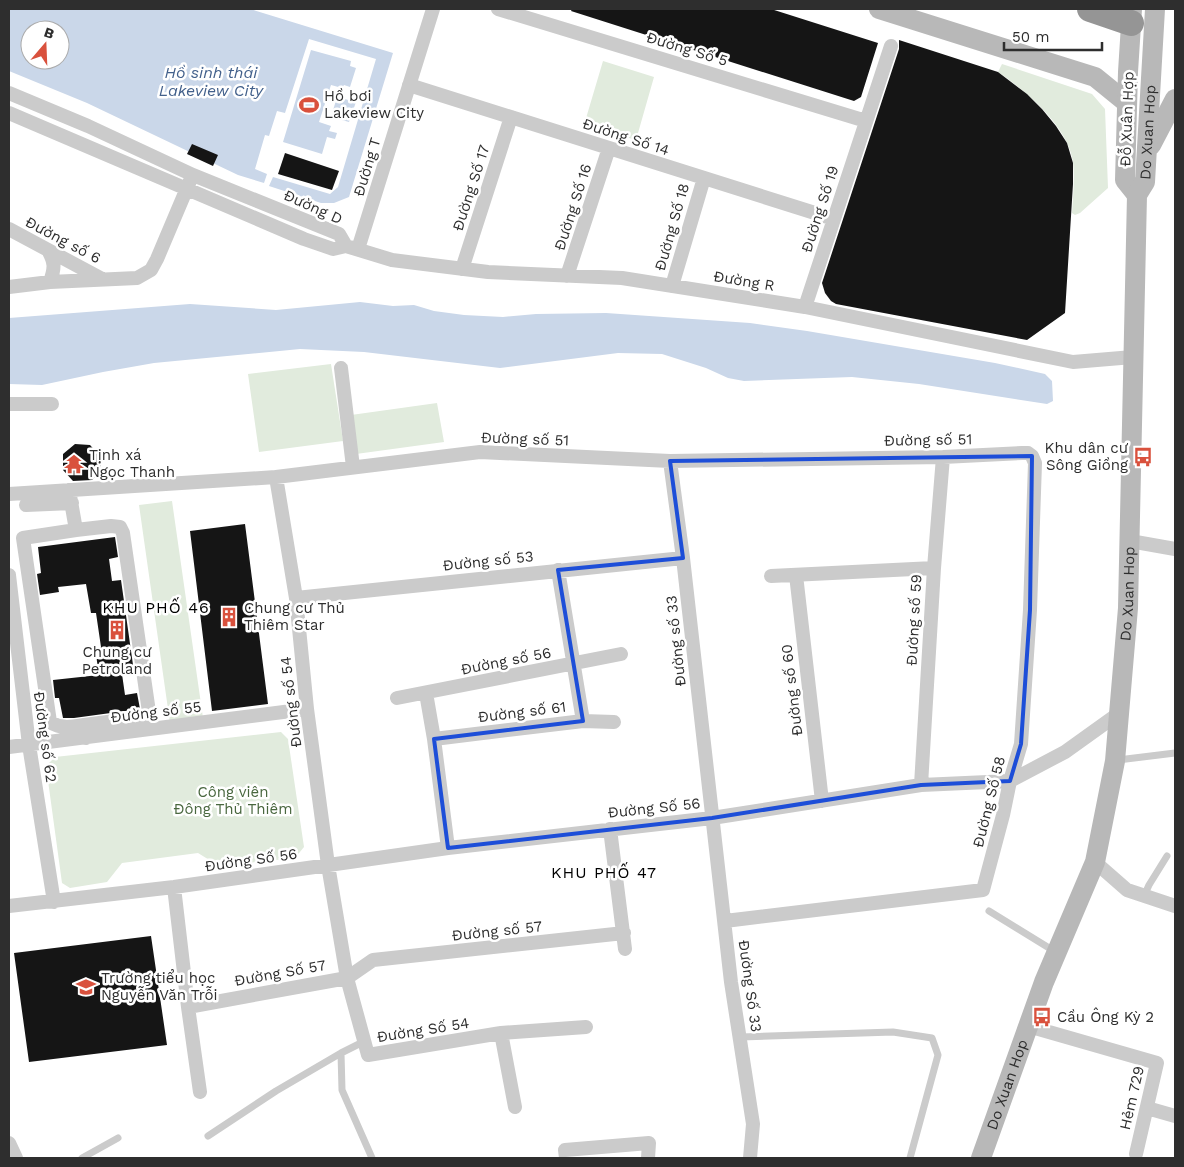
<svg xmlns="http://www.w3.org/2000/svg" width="1184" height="1167" font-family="'Work Sans',sans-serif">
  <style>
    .green { fill: #e1ebdd }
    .water { fill: #cad7e9; fill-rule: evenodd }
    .building { fill: #151515 }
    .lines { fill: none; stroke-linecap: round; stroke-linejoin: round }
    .lane { stroke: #cbcbcb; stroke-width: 7 }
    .street { stroke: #cbcbcb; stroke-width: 14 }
    .secondary { stroke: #b8b8b8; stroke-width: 20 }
    .highway { stroke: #959595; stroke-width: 26 }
    .marked { fill: none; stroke: #1d4ed8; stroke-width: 4; stroke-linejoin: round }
    .labels { text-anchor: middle; stroke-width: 5; stroke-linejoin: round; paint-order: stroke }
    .street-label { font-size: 15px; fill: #2e2e2e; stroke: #fff }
    .poi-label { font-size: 15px; fill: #2e2e2e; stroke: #fff; text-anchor: start }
    .park-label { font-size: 15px; fill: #49673f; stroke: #fff }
    .water-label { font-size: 16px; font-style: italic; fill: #42608b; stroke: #fff }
    .neighbourhood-label { font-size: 16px; letter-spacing: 1px; fill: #000; stroke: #fff }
  </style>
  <rect width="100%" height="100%" fill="#fff"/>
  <path class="green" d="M603,61L654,77L636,140L584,125Z
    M1002,64L1092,94L1105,109L1108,188L1080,213L1075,215L1072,213C1073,196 1075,179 1073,162C1068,126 1026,91 998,72Z
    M331,364L343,441L259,452L248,374Z
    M437,403L444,442L356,454L351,415Z
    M172,501L203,718L170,723L139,505Z
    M281,732L288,739L304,847L295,858L219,866L198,853L122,863L107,882L70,888L62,883L46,766L55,757Z"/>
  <path class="water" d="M9,9H250L393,53L349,197L334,203H321L269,186L273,177L330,194L338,187L376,59L309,39L285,113L277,111L269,136L265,135L255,169L267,174L264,183L238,175L87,103L9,71ZM30,30H60V60H30Z
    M311,50L351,61L350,66L356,68L350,87L344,85L342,88L331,85L319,122L331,126L329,131L337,133L335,139L327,137L322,154L283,142Z
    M337,97L356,102L349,122L331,117Z
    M360,302L393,306L414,305L434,311L464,315L503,317L536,314L606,313L750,323L807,331L995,363L1045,374L1052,381L1053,401L1047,404L919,384L852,377L744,381L728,378L706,368L662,354L618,353L500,368L364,352L300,349L154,363L103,372L42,385L9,384V318L190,304L276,310Z"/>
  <path class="building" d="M572,9H771L878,43L861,97L854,101L571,11Z
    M899,40L998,72L1027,94L1042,109L1056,126L1067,143L1073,163V184L1065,313L1027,340L836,304L831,301L825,293L822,283L899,49Z
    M192,144L218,155L213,166L187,154Z
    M285,153L339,171L332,190L278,174Z
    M75,444L90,445L101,457L100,472L92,480L73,481L63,470V454Z
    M245,524L268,704L212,711L190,531Z
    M115,537L118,557L109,559L112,581L121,580L134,672L122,674L125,695L137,693L140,709L74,718H63L59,698H55L53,680L99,675L95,648L101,647L96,613H91L86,584L58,587L59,592L40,595L37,574L41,573L38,547Z
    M151,936L167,1045L29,1062L14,953Z"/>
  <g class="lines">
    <path class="lane" d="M1118,760L1175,753
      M1144,896L1149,885L1167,856
      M989,911L1054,951
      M741,1037L893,1032L932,1038L938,1055L910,1158
      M365,1041L341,1053L342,1090L372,1158
      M208,1136L276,1091L341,1053
      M82,1158L118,1138"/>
    <path class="street" d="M498,9L866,121
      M409,85L834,219
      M9,93L88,126L193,175L339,234L346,246
      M9,113L304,239L333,249L346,246L392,260L488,272L622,278L805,307L1073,362L1133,357
      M9,229L102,279
      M358,249L433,9
      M48,250C55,263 55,267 50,282
      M462,269L511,117
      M567,276L609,148
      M672,286L704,178
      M9,287L50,282L137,278L151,270L157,259L190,181
      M805,307L891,46
      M341,368L353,467
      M9,404H52
      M670,461L683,558L731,982L753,1124L750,1158
      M276,477L296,598L307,709L328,865L347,978L368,1055L501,1033L586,1027
      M69,490L76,530L111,526L120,527L123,533L149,712L147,716L138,718L84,725L86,738
      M9,494L276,477L480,452L670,461L943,457L1022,453H1028L1032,456L1035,463L1030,610L1021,744L1010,781L1003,815L983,890L725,921
      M26,505L72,503
      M76,530L23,538L50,722C61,729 71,727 84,725
      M1130,541L1175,549
      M558,570L583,721
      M9,575L29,745L54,902
      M796,575L822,801
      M771,576L934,568
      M296,598L683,558
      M426,693L434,739L448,848
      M397,698L621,654
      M434,739L583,721L614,722
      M9,747L307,709
      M921,785L934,568L943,457
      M610,829L625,949
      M1095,862L1127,890L1175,906
      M174,887L188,1007L200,1092
      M9,906L174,887L448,848L712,818L921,785L1010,781L1065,752L1118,714
      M188,1007L347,978L373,960L624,933
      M1028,1026L1157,1063L1136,1154
      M501,1033L515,1107
      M1147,1108L1175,1116
      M9,1143L16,1158
      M566,1158L565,1150L649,1143L648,1158"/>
    <g class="secondary">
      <path d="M879,9L1095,77L1127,103"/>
      <path d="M1132,9L1128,72L1125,180L1137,195"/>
      <path d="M1151,145L1175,99"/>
      <path id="s1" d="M981,1158L1044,982L1095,862L1115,761L1128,608L1137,195L1145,182L1155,9"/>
    </g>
    <path class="highway" d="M1090,9L1131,23"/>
  </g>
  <path class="marked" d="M1032,456L1030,610L1021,744L1010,781L921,785L712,818L448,848L434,739L583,721L558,570L683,558L670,461Z"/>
  <defs>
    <symbol id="stadium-bare" viewBox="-9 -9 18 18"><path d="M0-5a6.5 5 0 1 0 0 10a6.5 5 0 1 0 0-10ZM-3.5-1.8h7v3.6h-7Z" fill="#d9513d" stroke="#fff" stroke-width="2.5" paint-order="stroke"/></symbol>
    <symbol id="bus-bare" viewBox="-9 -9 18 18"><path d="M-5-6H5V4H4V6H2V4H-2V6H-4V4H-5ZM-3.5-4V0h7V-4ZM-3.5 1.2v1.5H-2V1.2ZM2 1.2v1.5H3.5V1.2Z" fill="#d9513d" stroke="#fff" stroke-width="2.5" paint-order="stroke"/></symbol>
    <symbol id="temple-bare" viewBox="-9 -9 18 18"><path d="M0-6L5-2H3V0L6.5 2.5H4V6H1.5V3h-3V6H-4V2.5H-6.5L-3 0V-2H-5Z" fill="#d9513d" stroke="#fff" stroke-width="2.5" paint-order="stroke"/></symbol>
    <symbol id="building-bare" viewBox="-9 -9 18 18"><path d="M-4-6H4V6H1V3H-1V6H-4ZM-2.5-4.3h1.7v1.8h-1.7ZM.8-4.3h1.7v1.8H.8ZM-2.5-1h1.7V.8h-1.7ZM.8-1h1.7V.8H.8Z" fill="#d9513d" stroke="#fff" stroke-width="2.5" paint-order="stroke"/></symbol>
    <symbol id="school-bare" viewBox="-9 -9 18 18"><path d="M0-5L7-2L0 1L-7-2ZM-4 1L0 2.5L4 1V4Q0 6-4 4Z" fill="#d9513d" stroke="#fff" stroke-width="2.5" paint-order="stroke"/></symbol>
  </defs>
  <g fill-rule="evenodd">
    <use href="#stadium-bare" x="295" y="91" width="28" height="28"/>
    <use href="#bus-bare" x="1129" y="443" width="28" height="28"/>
    <use href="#temple-bare" x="60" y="450" width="28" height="28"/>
    <use href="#building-bare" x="215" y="603" width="28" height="28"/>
    <use href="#building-bare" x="103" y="616" width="28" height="28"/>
    <use href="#school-bare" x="72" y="973" width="28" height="28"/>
    <use href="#bus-bare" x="1028" y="1003" width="28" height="28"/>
  </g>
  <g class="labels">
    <g class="street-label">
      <text transform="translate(687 49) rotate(17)" y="5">Đường Số 5</text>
      <text transform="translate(1127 119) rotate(-88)" y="5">Đỗ Xuân Hợp</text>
      <text dy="5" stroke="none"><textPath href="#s1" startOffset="1052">Do Xuan Hop</textPath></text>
      <text transform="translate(626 137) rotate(18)" y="5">Đường Số 14</text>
      <text transform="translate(367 167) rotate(-73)" y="5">Đường T</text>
      <text transform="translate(471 188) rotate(-72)" y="5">Đường Số 17</text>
      <text transform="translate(313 207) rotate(24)" y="5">Đường D</text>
      <text transform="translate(573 207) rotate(-72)" y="5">Đường Số 16</text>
      <text transform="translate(820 209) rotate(-72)" y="5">Đường Số 19</text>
      <text transform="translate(672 227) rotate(-74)" y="5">Đường Số 18</text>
      <text transform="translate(63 240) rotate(28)" y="5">Đường số 6</text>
      <text transform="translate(744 281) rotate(9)" y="5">Đường R</text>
      <text transform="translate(525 439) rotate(2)" y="5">Đường số 51</text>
      <text transform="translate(928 440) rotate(-1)" y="5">Đường số 51</text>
      <text transform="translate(488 561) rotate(-6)" y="5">Đường số 53</text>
      <text dy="5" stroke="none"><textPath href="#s1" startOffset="588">Do Xuan Hop</textPath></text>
      <text transform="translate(914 620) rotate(-87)" y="5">Đường số 59</text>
      <text transform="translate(676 641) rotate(-96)" y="5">Đường số 33</text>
      <text transform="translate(506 661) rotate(-11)" y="5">Đường số 56</text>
      <text transform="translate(792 690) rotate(-97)" y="5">Đường số 60</text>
      <text transform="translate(291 702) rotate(-97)" y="5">Đường số 54</text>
      <text transform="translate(156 712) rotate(-7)" y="5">Đường số 55</text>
      <text transform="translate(522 712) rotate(-7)" y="5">Đường số 61</text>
      <text transform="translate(45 737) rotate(82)" y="5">Đường số 62</text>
      <text transform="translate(989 802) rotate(-76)" y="5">Đường Số 58</text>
      <text transform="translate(654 808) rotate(-6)" y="5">Đường Số 56</text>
      <text transform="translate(251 860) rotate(-8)" y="5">Đường Số 56</text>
      <text transform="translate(497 931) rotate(-6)" y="5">Đường số 57</text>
      <text transform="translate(280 973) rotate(-10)" y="5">Đường Số 57</text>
      <text transform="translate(750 986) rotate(82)" y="5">Đường Số 33</text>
      <text transform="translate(423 1030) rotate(-9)" y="5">Đường Số 54</text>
      <text dy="5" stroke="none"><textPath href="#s1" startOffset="78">Do Xuan Hop</textPath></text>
      <text transform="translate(1132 1098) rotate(-77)" y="5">Hẻm 729</text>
    </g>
    <g class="poi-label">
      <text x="324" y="101">Hồ bơi<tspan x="324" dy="17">Lakeview City</tspan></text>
      <text x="1128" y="453" text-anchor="end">Khu dân cư<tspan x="1128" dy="17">Sông Giồng</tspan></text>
      <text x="89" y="460">Tịnh xá<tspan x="89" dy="17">Ngọc Thanh</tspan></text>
      <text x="244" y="613">Chung cư Thủ<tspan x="244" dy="17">Thiêm Star</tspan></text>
      <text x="117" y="657" text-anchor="middle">Chung cư<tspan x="117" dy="17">Petroland</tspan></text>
      <text x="101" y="983">Trường tiểu học<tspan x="101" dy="17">Nguyễn Văn Trỗi</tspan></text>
      <text x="1057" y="1022">Cầu Ông Kỳ 2</text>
    </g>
    <g class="park-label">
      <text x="233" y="797">Công viên<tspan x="233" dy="17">Đông Thủ Thiêm</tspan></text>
    </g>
    <g class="water-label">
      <text x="211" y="78">Hồ sinh thái<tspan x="211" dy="18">Lakeview City</tspan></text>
    </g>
    <g class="neighbourhood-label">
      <text x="156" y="613">KHU PHỐ 46</text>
      <text x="604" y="878">KHU PHỐ 47</text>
    </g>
  </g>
  <rect width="1184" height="1167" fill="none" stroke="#2e2e2e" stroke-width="20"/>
  <g transform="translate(45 45) rotate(19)"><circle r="24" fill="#ffffff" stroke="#ababab"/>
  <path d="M0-4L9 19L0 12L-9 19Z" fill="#d9513d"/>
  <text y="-8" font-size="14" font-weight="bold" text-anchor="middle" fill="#2e2e2e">B</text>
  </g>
  <path d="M1004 42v8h98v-8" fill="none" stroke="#2e2e2e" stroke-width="2.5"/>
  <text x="1012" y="42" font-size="15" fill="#2e2e2e" stroke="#ffffff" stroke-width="4" paint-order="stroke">50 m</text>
</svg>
